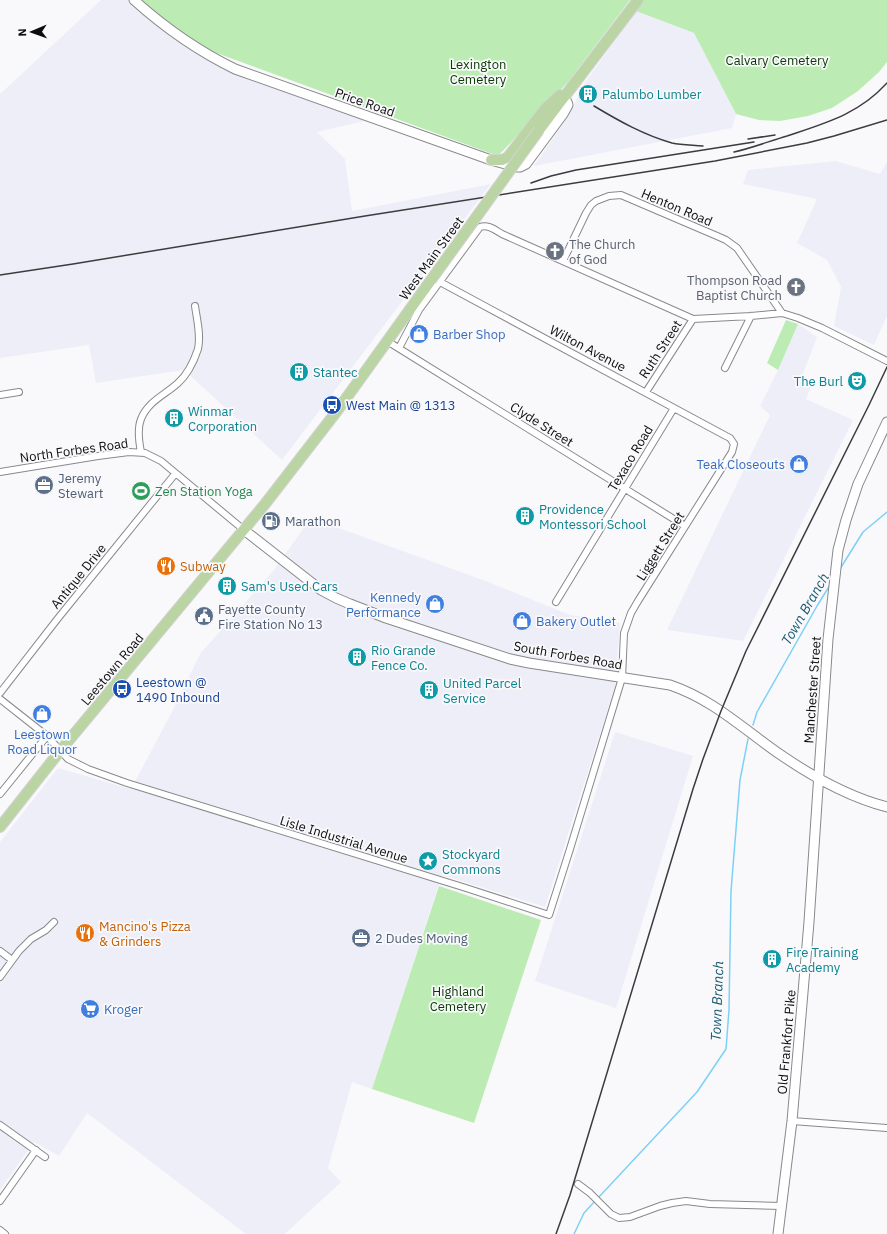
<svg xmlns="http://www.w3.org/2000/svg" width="887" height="1234" font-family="'IBM Plex Sans',sans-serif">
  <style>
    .built { fill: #edeef8 }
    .green { fill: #bcecb4 }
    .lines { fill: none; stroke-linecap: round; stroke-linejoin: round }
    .stream { stroke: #7ed0f4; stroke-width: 1.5 }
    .street-casing { stroke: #89898c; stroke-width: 8 }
    .secondary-casing { stroke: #89898c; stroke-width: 11 }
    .primary-casing { stroke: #d3d3d3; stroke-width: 12 }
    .street { stroke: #fff; stroke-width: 6 }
    .secondary { stroke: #fff; stroke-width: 9 }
    .primary { stroke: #bad5a3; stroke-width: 10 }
    .rail { stroke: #3c3c3e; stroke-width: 1.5 }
    .primary-bridge-casing { stroke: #d3d3d3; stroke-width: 12; stroke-linecap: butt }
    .primary-bridge { stroke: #bad5a3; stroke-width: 10 }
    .labels { text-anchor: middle; stroke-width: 3.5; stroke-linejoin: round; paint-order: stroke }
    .park-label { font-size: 13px; fill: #073900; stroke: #f9f9fc }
    .culture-label { font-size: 13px; fill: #0d838f; stroke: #f9f9fc; text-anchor: start }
    .street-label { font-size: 13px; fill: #0c0c0d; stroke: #f9f9fc }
    .worship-label { font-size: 13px; fill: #5b616d; stroke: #f9f9fc; text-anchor: start }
    .shop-label { font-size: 13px; fill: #366cbe; stroke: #f9f9fc; text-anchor: start }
    .transit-label { font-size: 13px; fill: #164399; stroke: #f9f9fc; text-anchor: start }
    .service-label { font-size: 13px; fill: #4e5e75; stroke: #f9f9fc; text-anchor: start }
    .leisure-label { font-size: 13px; fill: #27864d; stroke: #f9f9fc; text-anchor: start }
    .food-label { font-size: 13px; fill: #c56008; stroke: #f9f9fc; text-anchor: start }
    .water-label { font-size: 14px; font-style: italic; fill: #185a72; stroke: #f9f9fc }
  </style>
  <rect width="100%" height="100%" fill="#f9f9fc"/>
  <path class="built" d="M101,0H133L203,53L373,119L317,132L345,159L352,211L491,184L282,460L184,370L96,383L89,345L0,358V94Z
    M636,11L694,33L736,114L732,128L534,166L569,115L584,84Z
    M836,161L880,174L887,162V316L874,345L834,326L841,287L827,260L797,243L817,199L743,184L748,170Z
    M798,324L817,337L801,379L812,384L806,399L853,420L743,641L667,630L770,415L760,406L778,370Z
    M311,518L483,580L570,615L620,623L615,686L545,907L442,875L372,1089L352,1082L328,1168L341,1182L285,1234H246L87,1113L59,1156L34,1142L0,1190V842L58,768L131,789L175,706L200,654L273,571Z
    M615,732L693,756L616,1008L535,981Z"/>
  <path class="green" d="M140,0H630L568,82L498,156L203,48L151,9Z
    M644,0H887V62L879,72L858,91L832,108L808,116L780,121L759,120L736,114L694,33L636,11Z
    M786,320L798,324L778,370L767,363Z
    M439,886L541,920L474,1123L372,1089Z"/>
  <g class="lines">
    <path class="stream" d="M840,569L863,532L887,512
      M753,725L757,712L817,606L830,585
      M598,1198L697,1092L726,1049L729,1010L731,891L740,780L748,739
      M574,1234L584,1213L595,1201"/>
    <defs>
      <path id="street" d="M563,261L586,213L591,205L596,201L609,196L621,195L717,236L726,240L737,248L782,313
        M387,341L685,526
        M399,348L419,310L480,227C488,224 495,230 502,234L693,319L751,316L782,313L798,318L822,328L887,361
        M725,368L751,316
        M646,392L693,319
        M0,395L19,392
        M141,452C139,442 137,429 141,419C148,401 165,395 178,383C187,375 194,361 198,349C201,335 197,320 195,306
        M0,472L98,456L129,452L145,453L161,461L244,530
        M556,602L674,408
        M0,693L59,617L175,474
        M0,699L47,736L68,759L88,769L127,783L466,888L549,915L570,849L622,678L624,633L631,613L638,601L732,452L734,444L730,438L726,436L440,282
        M0,794L47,736
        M0,951L12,960
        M0,977L19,951L31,939L46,930L54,922
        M792,1121L887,1128
        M0,1125L45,1157
        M578,1184L590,1193L611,1214L619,1218L630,1217L660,1206L672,1203L686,1201L710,1204L781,1206
        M0,1201L36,1150
        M0,1230L5,1234"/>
      <path id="secondary" d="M134,0C164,27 198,51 235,69L491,160L516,167H520L526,164L563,114L568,105L567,102L562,99
        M244,530L321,590L336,598L350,604L386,618L510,659L529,663L670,685C714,700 743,729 781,755C813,777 849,797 887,807
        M778,1234L792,1121L809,922L828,639L838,550L846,520L858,484L887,422"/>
      <path id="primary" d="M539,130L638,0
        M491,160H502L508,157L545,109L560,95
        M0,827L60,751L265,504L337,411L431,280"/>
    </defs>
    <use href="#street" class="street-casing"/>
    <use href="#secondary" class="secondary-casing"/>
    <use href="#primary" class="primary-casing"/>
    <use href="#street" class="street"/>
    <use href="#secondary" class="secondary"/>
    <use href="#primary" class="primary"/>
    <path class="rail" d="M594,106C619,121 644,135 672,143C682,145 693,145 703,146
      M748,139L775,135
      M734,152C752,148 770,141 787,136C826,123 859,114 887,83
      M531,183L551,176L576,170L754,142
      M0,275L73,264L365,216L715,161L807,143L834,136L887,120
      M556,1234L570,1195L693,789L703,759L721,711L746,651L869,405L887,367"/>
    <defs>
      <path id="primary-bridge" d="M431,280L539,130"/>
    </defs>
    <use href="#primary-bridge" class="primary-bridge-casing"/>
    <use href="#primary-bridge" class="primary-bridge"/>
  </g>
  <defs>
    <symbol id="building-disc" viewBox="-11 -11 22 22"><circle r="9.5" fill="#0f9aa8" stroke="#f9f9fc"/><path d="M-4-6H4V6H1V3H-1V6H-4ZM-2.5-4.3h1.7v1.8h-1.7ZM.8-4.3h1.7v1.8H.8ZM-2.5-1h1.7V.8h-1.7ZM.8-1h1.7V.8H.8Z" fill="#fff"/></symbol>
    <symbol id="church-disc" viewBox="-11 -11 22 22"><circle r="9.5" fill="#6b7280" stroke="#f9f9fc"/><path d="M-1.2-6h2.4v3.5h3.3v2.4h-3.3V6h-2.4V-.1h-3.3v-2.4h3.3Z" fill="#fff"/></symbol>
    <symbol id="shop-disc" viewBox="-11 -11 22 22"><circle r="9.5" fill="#3f7fe0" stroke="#f9f9fc"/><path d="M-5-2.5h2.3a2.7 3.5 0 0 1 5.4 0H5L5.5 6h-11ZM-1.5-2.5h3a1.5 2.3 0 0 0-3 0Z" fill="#fff"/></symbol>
    <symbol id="theatre-disc" viewBox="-11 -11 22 22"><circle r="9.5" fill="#0f9aa8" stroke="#f9f9fc"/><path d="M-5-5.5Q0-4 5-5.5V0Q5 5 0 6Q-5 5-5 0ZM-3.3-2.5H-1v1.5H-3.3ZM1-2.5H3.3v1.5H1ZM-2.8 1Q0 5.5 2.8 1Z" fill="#fff"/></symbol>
    <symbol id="bus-disc" viewBox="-11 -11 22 22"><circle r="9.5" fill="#1a4fb4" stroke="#f9f9fc"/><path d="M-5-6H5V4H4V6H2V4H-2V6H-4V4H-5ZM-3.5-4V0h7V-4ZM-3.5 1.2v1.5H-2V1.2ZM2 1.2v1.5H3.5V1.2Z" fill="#fff"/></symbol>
    <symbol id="office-disc" viewBox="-11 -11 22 22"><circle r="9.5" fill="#5c6f8a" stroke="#f9f9fc"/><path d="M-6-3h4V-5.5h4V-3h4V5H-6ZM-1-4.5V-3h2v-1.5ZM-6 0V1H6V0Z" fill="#fff"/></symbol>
    <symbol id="stadium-disc" viewBox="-11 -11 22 22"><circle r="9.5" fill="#2e9e5b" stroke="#f9f9fc"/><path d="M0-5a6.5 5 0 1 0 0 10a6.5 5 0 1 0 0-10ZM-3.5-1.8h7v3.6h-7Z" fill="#fff"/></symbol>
    <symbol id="fuel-disc" viewBox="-11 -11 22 22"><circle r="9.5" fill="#5c6f8a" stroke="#f9f9fc"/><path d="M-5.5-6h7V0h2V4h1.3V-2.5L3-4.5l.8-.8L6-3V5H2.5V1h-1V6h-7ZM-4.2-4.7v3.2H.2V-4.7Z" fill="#fff"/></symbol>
    <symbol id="restaurant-disc" viewBox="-11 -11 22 22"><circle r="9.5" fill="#e8710a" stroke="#f9f9fc"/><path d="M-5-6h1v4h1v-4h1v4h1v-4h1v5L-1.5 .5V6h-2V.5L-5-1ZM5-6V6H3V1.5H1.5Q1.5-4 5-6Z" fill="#fff"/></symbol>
    <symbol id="civic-disc" viewBox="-11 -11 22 22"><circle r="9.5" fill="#5c6f8a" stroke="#f9f9fc"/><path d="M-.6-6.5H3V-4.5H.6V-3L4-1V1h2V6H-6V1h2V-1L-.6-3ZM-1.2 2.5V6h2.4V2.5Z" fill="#fff"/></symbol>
    <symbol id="sight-disc" viewBox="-11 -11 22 22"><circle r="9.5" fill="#0f9aa8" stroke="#f9f9fc"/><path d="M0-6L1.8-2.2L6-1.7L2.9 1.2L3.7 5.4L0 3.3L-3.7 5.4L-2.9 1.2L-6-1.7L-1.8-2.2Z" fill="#fff"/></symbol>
    <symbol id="supermarket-disc" viewBox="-11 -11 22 22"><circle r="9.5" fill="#3f7fe0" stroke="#f9f9fc"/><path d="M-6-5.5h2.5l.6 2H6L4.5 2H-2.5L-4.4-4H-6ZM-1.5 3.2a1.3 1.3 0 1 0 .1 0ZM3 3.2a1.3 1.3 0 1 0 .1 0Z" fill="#fff"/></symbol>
  </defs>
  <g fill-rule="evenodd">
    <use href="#building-disc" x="577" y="83" width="22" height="22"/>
    <use href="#church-disc" x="544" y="240" width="22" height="22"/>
    <use href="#church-disc" x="785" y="276" width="22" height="22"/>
    <use href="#shop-disc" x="408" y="323" width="22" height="22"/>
    <use href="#building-disc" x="288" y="361" width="22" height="22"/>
    <use href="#theatre-disc" x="846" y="370" width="22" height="22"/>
    <use href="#bus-disc" x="321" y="394" width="22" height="22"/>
    <use href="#building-disc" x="163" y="407" width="22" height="22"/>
    <use href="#shop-disc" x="788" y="453" width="22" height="22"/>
    <use href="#office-disc" x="33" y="474" width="22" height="22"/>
    <use href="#stadium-disc" x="130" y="480" width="22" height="22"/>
    <use href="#building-disc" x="514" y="505" width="22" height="22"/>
    <use href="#fuel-disc" x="260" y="510" width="22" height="22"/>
    <use href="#restaurant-disc" x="155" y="555" width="22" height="22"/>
    <use href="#building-disc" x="216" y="575" width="22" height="22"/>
    <use href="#shop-disc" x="424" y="593" width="22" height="22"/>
    <use href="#civic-disc" x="193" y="605" width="22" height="22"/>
    <use href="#shop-disc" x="511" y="610" width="22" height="22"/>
    <use href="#building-disc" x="346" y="646" width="22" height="22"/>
    <use href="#bus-disc" x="111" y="678" width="22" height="22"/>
    <use href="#building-disc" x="418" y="679" width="22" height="22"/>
    <use href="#shop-disc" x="31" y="703" width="22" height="22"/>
    <use href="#sight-disc" x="417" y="850" width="22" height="22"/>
    <use href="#restaurant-disc" x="74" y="922" width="22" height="22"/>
    <use href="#office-disc" x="350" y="927" width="22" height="22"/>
    <use href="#building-disc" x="761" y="948" width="22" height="22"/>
    <use href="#supermarket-disc" x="79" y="998" width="22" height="22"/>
  </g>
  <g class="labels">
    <g class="park-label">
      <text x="777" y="65">Calvary Cemetery</text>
      <text x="478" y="69">Lexington<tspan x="478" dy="15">Cemetery</tspan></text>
      <text x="458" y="996">Highland<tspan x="458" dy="15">Cemetery</tspan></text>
    </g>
    <g class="culture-label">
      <text x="602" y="99">Palumbo Lumber</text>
      <text x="313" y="377">Stantec</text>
      <text x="843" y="386" text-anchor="end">The Burl</text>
      <text x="188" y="416">Winmar<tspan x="188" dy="15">Corporation</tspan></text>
      <text x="539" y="514">Providence<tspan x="539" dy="15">Montessori School</tspan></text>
      <text x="241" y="591">Sam's Used Cars</text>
      <text x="371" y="655">Rio Grande<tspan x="371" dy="15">Fence Co.</tspan></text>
      <text x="443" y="688">United Parcel<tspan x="443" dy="15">Service</tspan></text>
      <text x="442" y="859">Stockyard<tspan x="442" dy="15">Commons</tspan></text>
      <text x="786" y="957">Fire Training<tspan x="786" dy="15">Academy</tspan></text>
    </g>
    <g class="street-label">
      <text transform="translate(365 102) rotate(19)" y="5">Price Road</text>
      <text transform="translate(677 207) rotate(23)" y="5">Henton Road</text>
      <text transform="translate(431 258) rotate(-54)" y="5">West Main Street</text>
      <text transform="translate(588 348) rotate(28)" y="5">Wilton Avenue</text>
      <text transform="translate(660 349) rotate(-57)" y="5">Ruth Street</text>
      <text transform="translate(542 424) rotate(32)" y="5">Clyde Street</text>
      <text transform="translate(74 450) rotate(-8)" y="5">North Forbes Road</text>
      <text transform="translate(630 458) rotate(-59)" y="5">Texaco Road</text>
      <text transform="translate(660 546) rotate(-58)" y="5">Liggett Street</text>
      <text transform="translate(78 576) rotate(-51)" y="5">Antique Drive</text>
      <text transform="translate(568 655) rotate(10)" y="5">South Forbes Road</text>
      <text transform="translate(112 669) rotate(-50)" y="5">Leestown Road</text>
      <text transform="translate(812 690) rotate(-86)" y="5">Manchester Street</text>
      <text transform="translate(344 839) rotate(17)" y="5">Lisle Industrial Avenue</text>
      <text transform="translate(786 1042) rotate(-85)" y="5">Old Frankfort Pike</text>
    </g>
    <g class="worship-label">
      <text x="569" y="249">The Church<tspan x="569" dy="15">of God</tspan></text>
      <text x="782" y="285" text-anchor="end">Thompson Road<tspan x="782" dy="15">Baptist Church</tspan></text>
    </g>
    <g class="shop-label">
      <text x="433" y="339">Barber Shop</text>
      <text x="785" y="469" text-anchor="end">Teak Closeouts</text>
      <text x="421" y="602" text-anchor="end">Kennedy<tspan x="421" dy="15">Performance</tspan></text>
      <text x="536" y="626">Bakery Outlet</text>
      <text x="42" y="739" text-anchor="middle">Leestown<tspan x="42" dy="15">Road Liquor</tspan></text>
      <text x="104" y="1014">Kroger</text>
    </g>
    <g class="transit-label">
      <text x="346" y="410">West Main @ 1313</text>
      <text x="136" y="687">Leestown @<tspan x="136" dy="15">1490 Inbound</tspan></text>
    </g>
    <g class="service-label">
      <text x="58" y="483">Jeremy<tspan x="58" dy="15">Stewart</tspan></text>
      <text x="285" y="526">Marathon</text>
      <text x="218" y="614">Fayette County<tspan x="218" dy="15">Fire Station No 13</tspan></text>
      <text x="375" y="943">2 Dudes Moving</text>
    </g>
    <g class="leisure-label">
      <text x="155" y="496">Zen Station Yoga</text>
    </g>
    <g class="food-label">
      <text x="180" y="571">Subway</text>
      <text x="99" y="931">Mancino's Pizza<tspan x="99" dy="15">&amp; Grinders</tspan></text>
    </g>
    <g class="water-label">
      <text transform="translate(805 609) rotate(-60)" y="5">Town Branch</text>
      <text transform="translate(717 1001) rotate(-88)" y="5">Town Branch</text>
    </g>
  </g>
  <g transform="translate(32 32) rotate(268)" stroke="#f9f9fc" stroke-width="3" paint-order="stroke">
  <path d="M0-3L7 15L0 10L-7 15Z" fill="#0c0c0d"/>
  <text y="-6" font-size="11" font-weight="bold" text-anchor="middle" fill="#0c0c0d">N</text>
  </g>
</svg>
